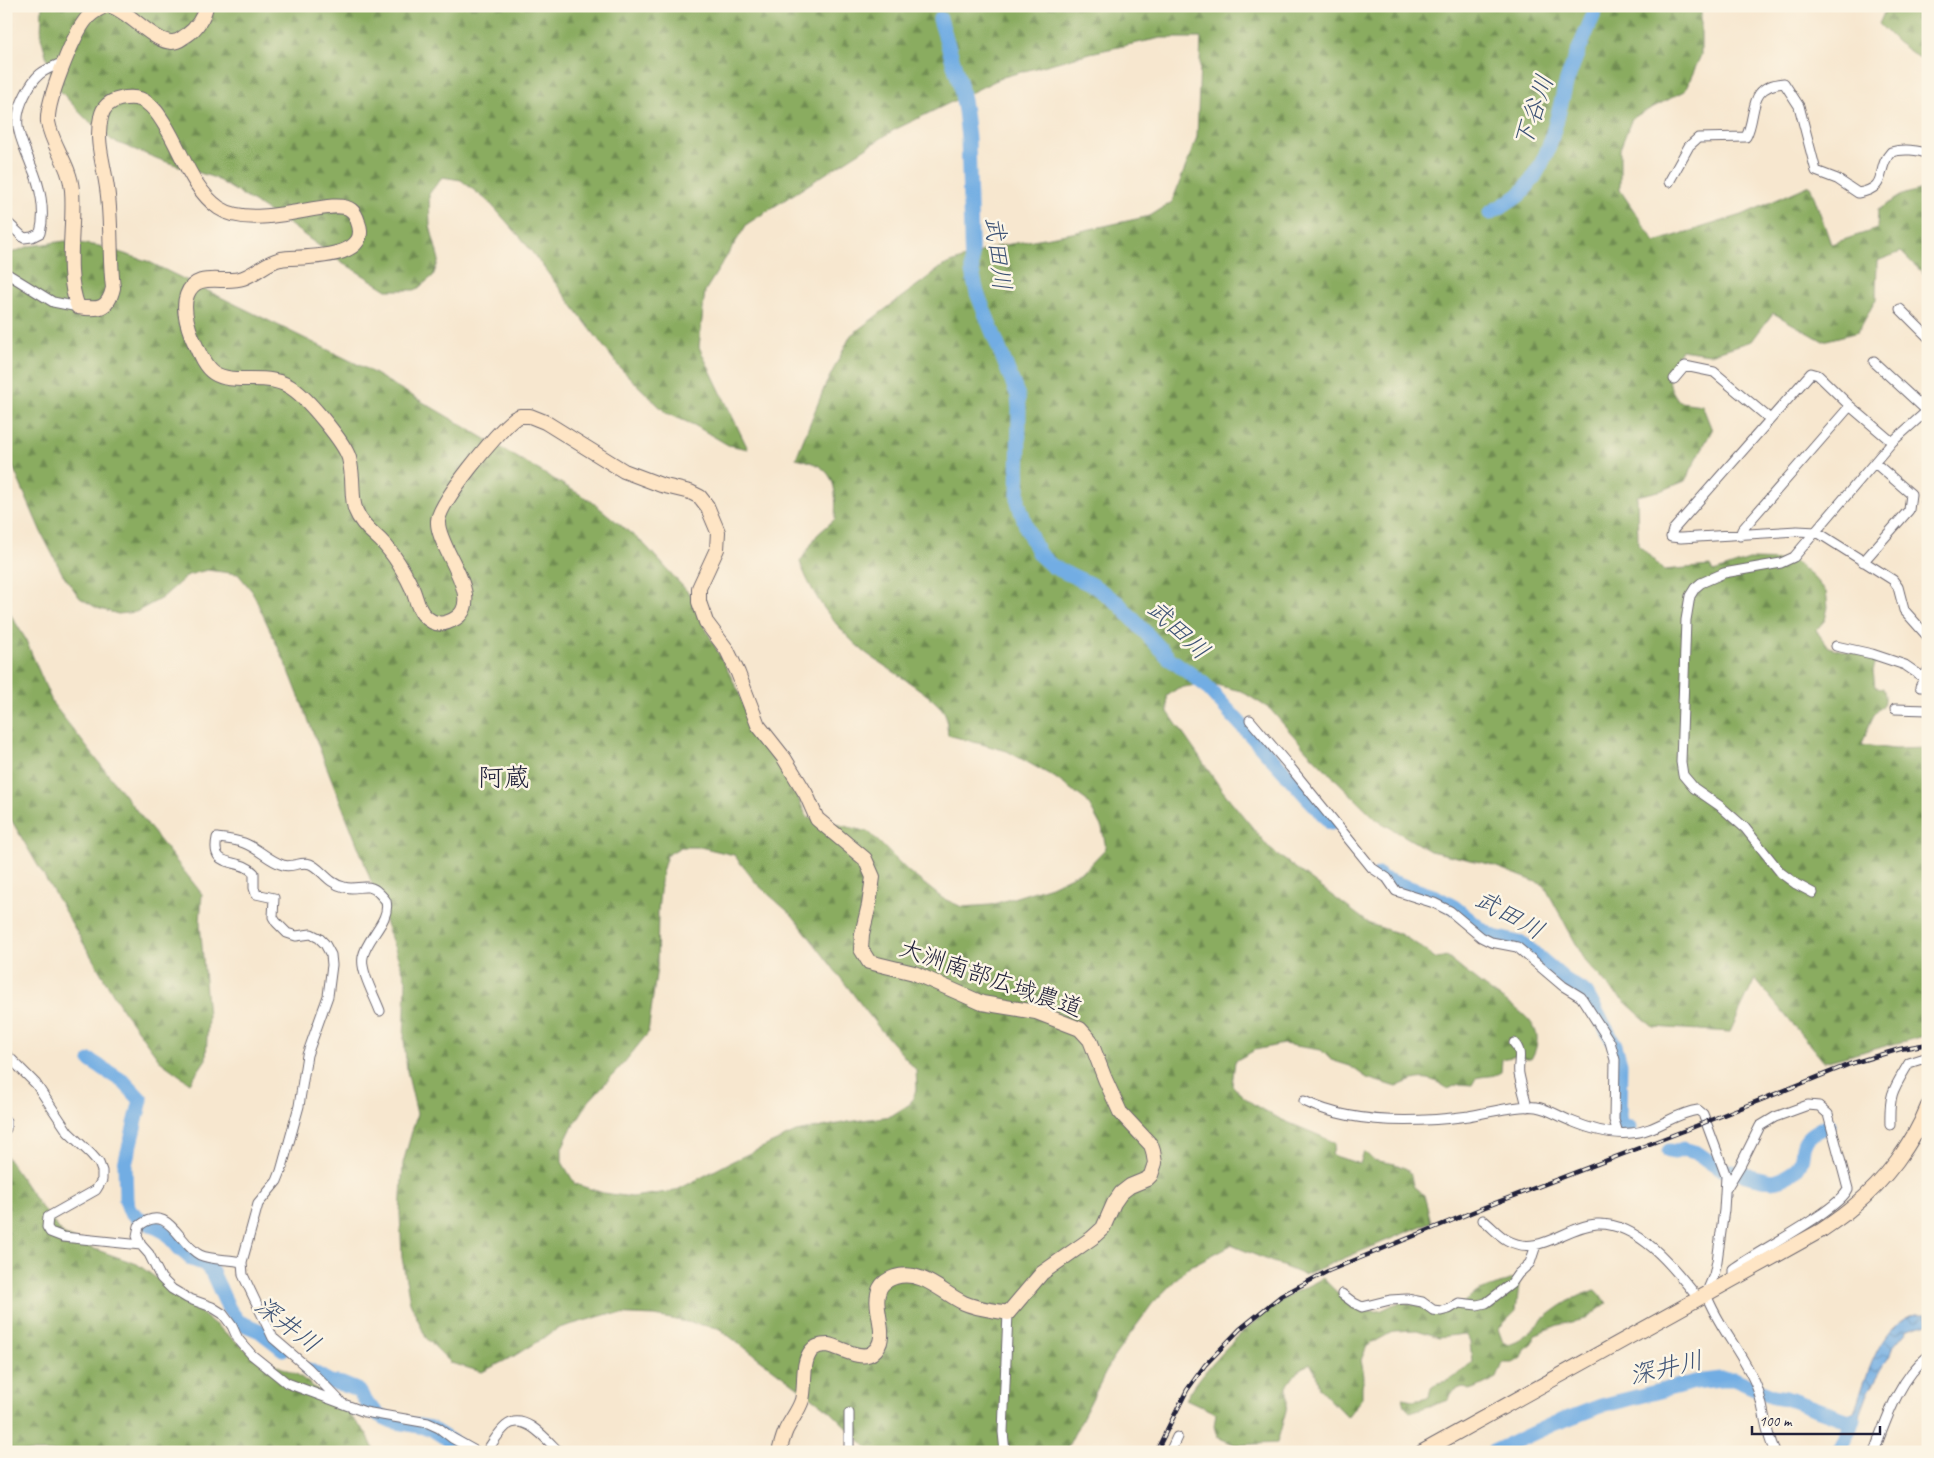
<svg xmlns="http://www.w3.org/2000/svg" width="1934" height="1458" font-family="Caveat,'Klee One',sans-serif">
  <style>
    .forest { fill: url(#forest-firs); stroke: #56674e; fill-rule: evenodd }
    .water { fill: url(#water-waves); stroke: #4a688f }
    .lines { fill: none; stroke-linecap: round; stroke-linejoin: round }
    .river { stroke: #72ade3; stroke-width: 15 }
    .street-casing { stroke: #6d676f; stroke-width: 11 }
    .secondary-casing { stroke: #6d676f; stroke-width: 16 }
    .street { stroke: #fff; stroke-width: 9 }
    .secondary { stroke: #fee5c5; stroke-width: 14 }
    .rail-casing { stroke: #22223b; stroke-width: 4.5 }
    .rail { stroke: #fcf5e5; stroke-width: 2.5; stroke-dasharray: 8; stroke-linecap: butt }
    .labels { text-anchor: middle; stroke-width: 5; stroke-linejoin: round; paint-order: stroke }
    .street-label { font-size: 24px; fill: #22223b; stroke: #fcf5e5 }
    .water-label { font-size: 25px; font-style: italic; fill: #3e5376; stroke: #fcf5e5 }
    .quarter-label { font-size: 26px; fill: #22223b; stroke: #fcf5e5 }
  </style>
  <defs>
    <pattern id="forest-firs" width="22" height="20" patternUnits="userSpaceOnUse" patternTransform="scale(1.25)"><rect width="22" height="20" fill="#8aac61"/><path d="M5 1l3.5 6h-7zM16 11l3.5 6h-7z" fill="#708c51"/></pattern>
    <pattern id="water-waves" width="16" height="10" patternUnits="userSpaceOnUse" patternTransform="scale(1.25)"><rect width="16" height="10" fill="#72ade3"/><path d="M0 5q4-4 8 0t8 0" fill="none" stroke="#5d8cb9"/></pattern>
  </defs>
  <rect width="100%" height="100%" fill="#fcf5e5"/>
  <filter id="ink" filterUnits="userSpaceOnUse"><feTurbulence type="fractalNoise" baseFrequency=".02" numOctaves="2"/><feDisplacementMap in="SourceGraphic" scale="10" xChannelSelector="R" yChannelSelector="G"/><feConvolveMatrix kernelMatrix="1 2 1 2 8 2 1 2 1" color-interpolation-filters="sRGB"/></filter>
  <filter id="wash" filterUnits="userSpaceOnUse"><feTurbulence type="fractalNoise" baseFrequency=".0096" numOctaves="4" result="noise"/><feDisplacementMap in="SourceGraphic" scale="20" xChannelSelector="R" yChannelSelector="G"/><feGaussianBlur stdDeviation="1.12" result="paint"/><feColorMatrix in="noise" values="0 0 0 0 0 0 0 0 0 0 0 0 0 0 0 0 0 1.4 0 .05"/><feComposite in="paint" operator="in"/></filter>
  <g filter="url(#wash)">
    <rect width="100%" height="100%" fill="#f7e7cf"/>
    <path class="forest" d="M42,6H1701V55L1685,91L1632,118L1620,149V190L1655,242L1742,215L1810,185L1831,244L1877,229L1878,210L1902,195L1928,187V275L1923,273L1901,252L1877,261L1876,299L1858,332L1823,341L1773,313L1752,341L1710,354L1681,350C1666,369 1664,383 1680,402L1702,405L1712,430L1685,481L1663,490L1637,496L1638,544L1663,570L1711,566L1714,572L1749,560L1794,561L1813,577L1826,592L1828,607L1825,620L1816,630L1828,647L1865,656L1876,661L1873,671L1875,687L1883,688C1890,709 1878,705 1872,719C1868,727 1865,736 1862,745L1894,749L1928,748V1035L1824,1062L1755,979L1730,1032L1653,1027L1612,990L1586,962L1544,885L1489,864L1430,851L1377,820L1308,752L1270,709L1241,691L1208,683L1178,688L1167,696L1168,712L1222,790L1270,849L1370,924L1400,934L1421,947L1435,959L1447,957C1462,969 1477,982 1493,993C1517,1010 1551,1025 1531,1059L1518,1056L1502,1059L1501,1072C1491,1078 1486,1075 1476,1078L1472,1085L1459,1084L1448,1089C1428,1074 1417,1077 1396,1087L1367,1078L1350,1066L1331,1060L1321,1050L1283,1044L1255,1050L1235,1061L1232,1085C1258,1116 1300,1125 1335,1143L1332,1155L1360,1164L1364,1151L1373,1160L1395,1164L1407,1169L1411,1175L1413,1186L1424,1195L1431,1222L1304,1275L1231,1245L1187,1268L1152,1304L1113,1358L1065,1452H872L830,1411L718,1328L655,1316L608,1314L559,1328L514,1356L482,1372L451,1363L426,1338L410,1302L402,1258L400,1213L403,1163L417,1114L407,1071L404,1040L406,980L363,859L289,671L252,591L238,574L207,570L188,575L162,598L136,612L118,614L97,608L80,598L62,573L41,532L6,451V255L30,246L65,241L99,246L147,261L365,368L591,501L645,545L697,602L705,627L739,692L749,725L769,746L784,768L807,817L869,832L909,872L942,898L962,907L991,905L1051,886L1086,869L1106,848L1102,828L1087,801L1054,777L1007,751L948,735C947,729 947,722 946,716C941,698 878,664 861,649C834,625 812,596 800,562L817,535L835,519C837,484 835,466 796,458L825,386L851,335L943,266L994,247L1072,233L1150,216L1172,202L1197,137L1201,38H1161L1090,53L1003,77L894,130L747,224L705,291L699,347L748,449L728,445L694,425L666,413L620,368L522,239L489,202L461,180L442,177L429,194L430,226L439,260L433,276L416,290H387L337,259L289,224L215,178L161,160L113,141L84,117L54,84L41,37ZM681,847H700L734,855L757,884L793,916L880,1029L916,1070L917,1089L910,1104L891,1116L848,1122L796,1132L733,1161L675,1191L632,1197L603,1193L575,1184L562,1162V1148L570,1131L589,1101L623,1064L648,1033L657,967L658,911L662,872L667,855Z
      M1887,6H1928V64L1897,42L1879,24Z
      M6,607L25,638L53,704L202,894L200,923L208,1016L206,1059L190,1083L161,1062L122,1009L6,811Z
      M6,1156L38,1203L63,1234L86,1246L137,1264L174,1291L250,1353L298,1375L347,1412L367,1434L375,1452H6Z
      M1323,1278C1336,1292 1356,1313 1378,1311C1382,1311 1388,1307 1392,1305C1408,1299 1417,1305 1432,1312L1462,1304L1477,1292L1513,1279L1519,1285L1516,1311L1498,1329L1502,1340L1506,1344C1521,1342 1530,1331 1541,1321C1557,1308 1575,1295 1595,1290L1607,1303L1586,1319L1558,1325L1535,1334L1533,1344L1525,1350L1522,1358L1513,1363H1503L1497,1378L1476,1388L1469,1390L1463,1387C1455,1390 1451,1391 1449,1400L1410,1412L1404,1406L1402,1398L1413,1400L1429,1397L1431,1387C1438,1381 1442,1383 1449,1380C1458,1376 1465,1368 1472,1362L1470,1342L1465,1334L1439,1337L1417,1330L1394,1331L1367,1346L1361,1360L1364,1376L1362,1386V1398L1347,1417L1319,1388L1316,1374L1310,1363L1297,1372L1287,1386V1407L1277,1443L1236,1445L1217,1437L1214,1426L1216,1413L1186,1399C1206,1364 1251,1321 1285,1298C1297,1290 1311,1285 1323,1278Z"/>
    <path class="water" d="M1916,1314H1927L1928,1323L1908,1329L1892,1348L1890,1355L1869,1391L1859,1418L1836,1452H1830L1846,1429L1829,1418L1832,1410L1852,1414C1857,1407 1859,1398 1862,1389C1872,1361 1884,1323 1916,1314Z"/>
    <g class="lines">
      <path class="river" d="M940,19L960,84L965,111L968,138L972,272L977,293L1018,396L1019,408L1018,502L1027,529L1039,554L1052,566L1094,586L1118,603L1170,659L1204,684L1331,823
        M1490,213C1499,207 1511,202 1519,195C1550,165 1555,123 1566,84C1574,58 1587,32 1597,6
        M1379,875L1381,878L1436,897L1454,907L1482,930L1494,937L1523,944L1564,979L1586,993L1615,1045L1620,1063L1619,1118L1624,1127L1630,1128
        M91,1061L124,1082L141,1100L125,1164L126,1200L130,1211L139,1218L167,1233L180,1249L192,1259L205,1264L212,1272L229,1309L239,1322L260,1331L283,1349
        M1669,1151L1675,1152L1683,1149L1697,1153L1720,1169L1771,1181C1783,1180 1798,1172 1801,1160C1803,1155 1802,1149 1804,1144C1808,1134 1819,1130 1828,1125
        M309,1370L330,1382L342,1384L359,1391L368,1405L379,1415L392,1421L430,1428L468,1452
        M1493,1452L1553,1424L1601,1406L1695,1382L1720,1379H1734L1773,1396L1786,1398L1849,1421
        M1839,1452L1854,1419"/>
    </g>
  </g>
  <g filter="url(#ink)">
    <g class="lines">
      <defs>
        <path id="street" d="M1669,182L1689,146L1698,138L1746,137C1758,114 1746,86 1784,83L1799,106L1816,171L1837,179L1858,193C1890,188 1875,169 1891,152C1901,149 1920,149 1928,155
          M6,221L24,238L32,237L40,233C46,211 40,185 31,165C21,138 10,124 25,95C36,73 42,71 64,62
          M6,273L53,302L78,307
          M1900,309L1928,337
          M1874,362L1927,411
          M1674,379L1685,366L1714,372L1770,419
          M1892,442L1850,406L1818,375L1811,373L1673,530L1671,537L1681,538L1797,531L1817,532L1893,580L1898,587L1904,610L1928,637
          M1926,501L1928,500
          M1740,536L1742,530L1850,406
          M1863,562L1909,510L1911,494L1875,463
          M1836,646L1872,654L1905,665L1924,678
          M1928,670L1920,687H1928
          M1895,709L1928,710
          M1250,720L1290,767L1372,868L1387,878L1396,891L1434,903L1450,911L1481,937L1491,942L1517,947L1563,986L1581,997L1610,1042L1615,1060L1614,1120L1618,1133
          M1813,893L1796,884L1781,873L1745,828L1720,806L1694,788L1683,775L1681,762L1686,620L1690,596L1695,588L1701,583L1724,573L1781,563L1794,557L1892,442L1928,410
          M380,1011C375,997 360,971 363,957C366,938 391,921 386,901C384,898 381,895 379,893C368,881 357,891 344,887C327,883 321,868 310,864C301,861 292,868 283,865C269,861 258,848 244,843C236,840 226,839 217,838C210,871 239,856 254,873V888L256,894L274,898L273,917L276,922L287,933L296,936L311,934L319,938L325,944L331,955L332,965L328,996L307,1055L299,1106L281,1171L277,1181L258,1204L242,1262C230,1259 210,1260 200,1255C178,1244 169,1202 139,1226L137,1236L141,1245L149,1254L161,1278L172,1289L187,1298L212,1307L223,1314L232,1326L238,1339L252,1355L287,1383L365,1412L428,1423L439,1428L452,1438L477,1452
          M1514,1043C1524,1053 1517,1063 1519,1074C1521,1085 1525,1096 1527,1107
          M6,1054L36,1084L68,1132L91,1154L99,1163L102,1171V1180L96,1190L48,1217L47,1227L50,1232L63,1237L141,1245
          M1304,1101C1353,1125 1416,1123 1469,1116C1486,1113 1520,1104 1536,1107C1549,1109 1560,1117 1571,1121C1590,1129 1611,1135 1631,1133C1655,1132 1674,1113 1698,1110L1703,1114L1726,1176L1724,1210L1717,1261L1714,1275L1706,1294C1718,1327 1743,1353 1756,1385C1765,1406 1764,1431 1775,1452
          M6,1121V1129
          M1890,1125C1889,1093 1893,1090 1909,1063L1928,1057
          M1726,1189L1740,1166L1760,1126L1775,1117L1808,1105L1819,1106L1828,1114L1848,1189C1838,1211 1756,1252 1733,1269V1280
          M1483,1220C1491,1226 1498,1235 1507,1240C1539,1258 1565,1226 1597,1224C1639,1222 1675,1269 1698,1298
          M242,1262L243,1275L273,1338L308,1368L340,1401
          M1342,1294L1354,1303L1362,1307L1390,1300L1407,1299L1422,1302L1433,1310L1441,1311L1449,1309L1459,1303L1477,1305L1486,1303L1511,1284L1518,1274L1530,1263L1536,1245
          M486,1452C492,1444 498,1433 506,1426C524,1411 547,1440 559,1452
          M849,1452V1413
          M1005,1452L1003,1432L1008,1313
          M1170,1452L1177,1437
          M1874,1452C1887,1418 1899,1379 1928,1356"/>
        <path id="secondary" d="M105,6C96,10 89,14 84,22C72,39 46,102 48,122C52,146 70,165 72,190C75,227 64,272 78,307C98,310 108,310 113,288C109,255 112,221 107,188C104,165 95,141 101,117C103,107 110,101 120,99C129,97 140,97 147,103C155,108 160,117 165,125C182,152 192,189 219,208C256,233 334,195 351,210C355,213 357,218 358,222C373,261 301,256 281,259C266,262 257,273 243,278C224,285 196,270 187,295C182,308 187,324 192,337C197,348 203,366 214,373C236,387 269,369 296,391C310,402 344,442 349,458C358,494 342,507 376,536C391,549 403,569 412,588C416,597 417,607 423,614C430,622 438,626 448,622C493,606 436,548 438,521C439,502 497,432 514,419L520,416H530L545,422L624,471L661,485L690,492L700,497L707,506L718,532L717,549L699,588V602L706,622L727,650L738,673L758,725L784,758L806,794L817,819L865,859L873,877L869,905L862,934L861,949L869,962L914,973L982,1003L1036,1012L1080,1029L1090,1040L1105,1079L1120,1112L1151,1145L1153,1151L1155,1163L1151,1175L1147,1179L1130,1186L1121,1193L1114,1203L1103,1228L1092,1238L1042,1273L1008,1313C994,1310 977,1309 964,1303C941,1292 921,1269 895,1277C889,1279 883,1282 880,1288C870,1308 893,1338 872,1353C860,1361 840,1347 828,1345C821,1345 815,1346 811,1351C801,1364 806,1385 802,1400C799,1410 791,1420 786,1430C783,1437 781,1445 779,1452
          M111,6C131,12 158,48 177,41C181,40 184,36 187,35C196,29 204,17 206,6
          M1422,1452L1822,1230C1832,1223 1843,1216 1853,1207C1885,1181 1913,1144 1928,1106"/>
      </defs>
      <use href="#street" class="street-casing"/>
      <use href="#secondary" class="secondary-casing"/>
      <use href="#street" class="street"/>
      <use href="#secondary" class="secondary"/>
      <defs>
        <path id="rail" d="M1156,1452L1187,1390L1205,1365L1240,1329L1281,1296L1328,1271L1485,1207L1686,1130L1850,1064L1900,1049L1928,1044"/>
      </defs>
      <use href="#rail" class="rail-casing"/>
      <use href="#rail" class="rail"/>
    </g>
  </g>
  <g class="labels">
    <g class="street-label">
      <text transform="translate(991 978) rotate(19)" y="8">大洲南部広域農道</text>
    </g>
    <g class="water-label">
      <text transform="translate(1533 111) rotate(-71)" y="9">下谷川</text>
      <text transform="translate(999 253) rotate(83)" y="9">武田川</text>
      <text transform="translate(1179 629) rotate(43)" y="9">武田川</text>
      <text transform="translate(1510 914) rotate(29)" y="9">武田川</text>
      <text transform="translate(288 1324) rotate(37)" y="9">深井川</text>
      <text transform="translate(1666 1367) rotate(-13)" y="9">深井川</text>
    </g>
    <g class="quarter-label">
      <text x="504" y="786">阿蔵</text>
    </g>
  </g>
  <rect width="1934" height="1458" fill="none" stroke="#fcf5e5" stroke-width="25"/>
  <path d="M1752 1426v8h128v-8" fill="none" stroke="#22223b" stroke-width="2.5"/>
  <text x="1759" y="1426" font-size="15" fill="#22223b" stroke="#fcf5e5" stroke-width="4" paint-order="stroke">100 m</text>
</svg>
